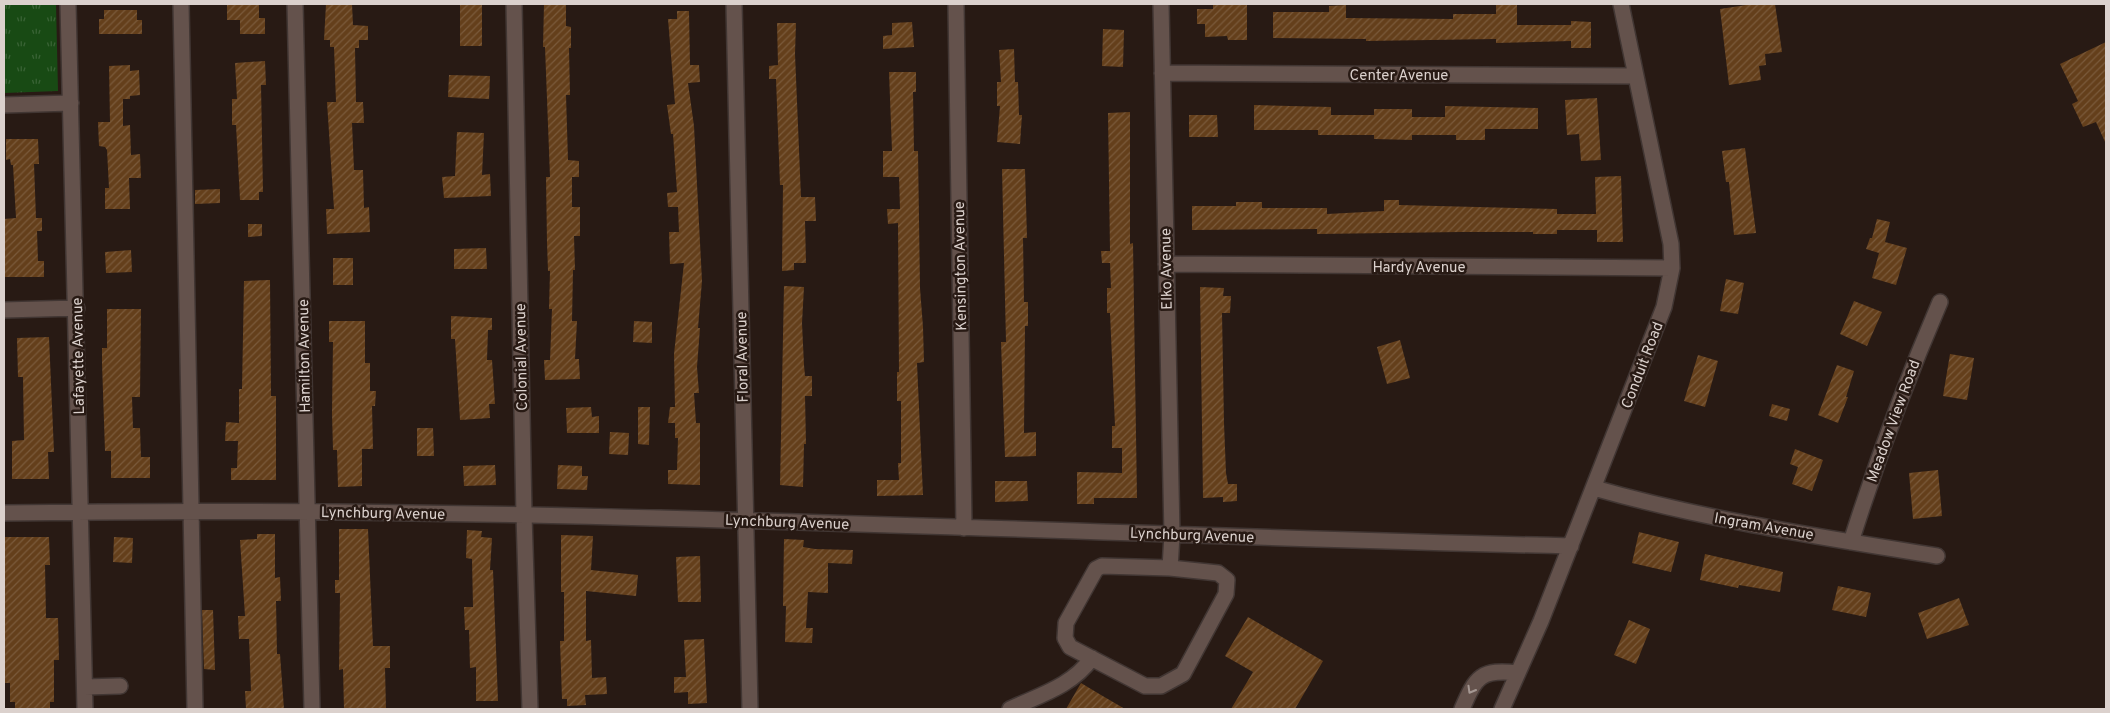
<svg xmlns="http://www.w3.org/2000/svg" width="2110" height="713" font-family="Overpass,sans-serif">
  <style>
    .park { fill: url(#park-tufts) }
    .building { fill: url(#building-hatch) }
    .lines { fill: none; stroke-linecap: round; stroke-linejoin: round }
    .minor-casing { stroke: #413633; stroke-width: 18 }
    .minor { stroke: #64524c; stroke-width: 15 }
    .oneway { stroke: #a59893 }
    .labels { text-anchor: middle; stroke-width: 5; stroke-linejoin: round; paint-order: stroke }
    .street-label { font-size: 15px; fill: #dbd1cd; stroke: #281a14 }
  </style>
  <defs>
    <pattern id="park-tufts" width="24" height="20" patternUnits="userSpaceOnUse" patternTransform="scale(1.25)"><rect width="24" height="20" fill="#184a14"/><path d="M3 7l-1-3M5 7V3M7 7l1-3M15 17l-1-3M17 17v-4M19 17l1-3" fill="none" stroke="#396335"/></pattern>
    <pattern id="building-hatch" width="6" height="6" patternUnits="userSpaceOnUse" patternTransform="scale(1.25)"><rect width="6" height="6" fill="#643f1b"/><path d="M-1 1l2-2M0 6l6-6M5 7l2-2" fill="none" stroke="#7a5a3b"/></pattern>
  </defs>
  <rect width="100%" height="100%" fill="#281a14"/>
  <path class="park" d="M4,4H56L58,91L4,93Z"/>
  <path class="building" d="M227,4H259V18H265V34H240V20H227Z
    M326,4H352L353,25L368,26V40H359V48H355L356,102H363L364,123H352L354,170H363L364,208L369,207L370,232L327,234L326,209H334L327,102H336L334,47H330V40H324Z
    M460,4H482V46H460Z
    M544,4H566V26L571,27V48H569L570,95H566L568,160L579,161V177H572V207H580V236H574L575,270H573L572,321H577L575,359H579V362L580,379L545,380L544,360H550L552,309H549L550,271H548L547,243L546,177H550L545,47H543Z
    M1213,4H1247V40H1228L1227,36L1205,37V24H1197V9H1213Z
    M1753,4H1775L1782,52L1765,54L1766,65L1759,66L1761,80L1729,85L1720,9Z
    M1346,5V18L1453,19V14H1496V5H1517V25H1571V21L1591,22V48H1571V41L1496,43V39L1366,41V39L1273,38V12H1329V6Z
    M104,10H137V20H142V34H99V19H104Z
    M677,11H689L690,65H699L700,82L688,83L694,126L702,281L698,328H700L697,367L699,393H694L696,423H700V485L668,484V470H677L678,438H675V423H668L670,407H675L674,354L684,263L670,264L669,232H679L678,207H668L667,193L677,192L673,134H671L667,105L675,104L668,19H677Z
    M912,22L914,47L883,49V36L892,35V23Z
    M777,23H796L795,54L801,197H815L816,221H805L806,263H794V270L782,271L783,185H780L776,79H769V66L778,65Z
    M1103,29L1124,30L1123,67L1102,66Z
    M2106,42V144L2096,122L2083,127L2072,104L2078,101L2060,64Z
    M1014,49L1015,82H1018L1019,115H1022L1020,144L997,142L1000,106H997V82H1001L999,50Z
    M265,61L266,85H261L263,192H259V200H240L236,125H232V99H237L235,63Z
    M130,65V71L139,70L140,95L130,96V99H123V126L130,125L131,155L140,154L141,178H129L130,209H105V188H109L107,150L105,147L99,146L98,122H110L109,66Z
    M889,72H916V92H913L914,151H918L920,288L923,327L924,362L917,363L923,495L877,496V480H899L898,463H901V401H897V372H899L898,223L888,224L887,209H900L899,177H883V151H892Z
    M449,75L490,76L489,99L448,97Z
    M1597,98L1601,160L1581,161L1579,134L1567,135L1565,100Z
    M1254,105L1331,107V115H1374V109H1412V117H1445V106L1538,108V129H1485V140H1456V135H1412V140L1374,139V135H1318V130H1254Z
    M1130,112V244L1133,243L1137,498H1094V504H1077V472L1122,473V448H1112V426H1115L1110,313H1107V288H1111L1110,263H1102L1101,251H1110L1108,113Z
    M1189,115H1217L1218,137H1189Z
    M457,132L484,133L482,175L490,174L491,196L444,198L442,177L455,176Z
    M6,139H38L39,164H34L36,218H42V231H37L38,261H44V277H4V219L16,218L13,165H11L10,159L6,160Z
    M1745,148L1756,233L1734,235L1729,182H1726L1722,151Z
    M1002,169H1025L1027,238H1023L1024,302H1028V326H1025L1024,433L1036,432V456L1005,457L1001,342H1006Z
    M1621,176L1623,242H1597V230H1557V234H1533V232H1461L1317,234V229L1192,230V206H1236V202H1262V208H1327V214L1384,211V200H1399V205L1557,209V214H1596L1595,177Z
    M220,189V203L195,204V190Z
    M1877,219L1890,222L1885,242L1907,248L1896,285L1872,278L1879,253L1866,249L1870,238H1872Z
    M248,224H262V236L248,237Z
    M486,248L487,269H454V249Z
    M131,250L132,272L106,273L105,252Z
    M333,258H353V285H333Z
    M1726,279L1744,283L1738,314L1720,311Z
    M270,280L271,396H276V480H231V468H237L238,441H225L226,422L239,423V389H242L244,281Z
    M784,286L804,287L802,323L804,365L805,376H812V396H805L806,444H804L803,487L780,485Z
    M1200,287L1224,288L1223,296H1231L1230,313H1222L1224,423L1226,473L1228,484H1237V501L1223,502V497L1203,498Z
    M1854,301L1882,312L1867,346L1840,334Z
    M107,309H141L140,397H132L133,428H140L141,457H150V478H111V451H105L102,363V348H107Z
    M451,316L492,318V330H488L487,360H492L495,404H489L490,418L460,420L455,339H451Z
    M329,321H365V363H370V391H376L375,406H372L373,449H362V486L338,487L337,450H333L332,413L333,342H329Z
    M634,321L652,322V343L633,342Z
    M49,337L54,452H48L49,479H12V441L24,440L23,377H18L17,338Z
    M1400,340L1410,378L1387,384L1377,347Z
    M1950,354L1974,358L1967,400L1943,396Z
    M1698,355L1718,361L1705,407L1684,401Z
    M1837,365L1854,371L1846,397H1848L1838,423L1818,415Z
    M1772,404L1790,409L1787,421L1769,416Z
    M591,407L592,417L599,416V433H567L566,408Z
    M638,407H650L649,445L638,444Z
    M417,428H433L434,456H417Z
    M610,432L629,433L628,455L609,454Z
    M1795,449L1823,460L1812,491L1792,484L1798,467L1790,464Z
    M495,465L496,485L464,486L463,466Z
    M558,465L582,466V476H588L587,490L557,489Z
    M1938,470L1942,516L1913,519L1909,473Z
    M995,481H1027L1028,501L995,502Z
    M339,529H368L373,646H390V668H385L386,709H344L343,669L339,670L340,593H335V580H339Z
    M467,530L482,531L481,537L492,538L490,570H493L498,701H476V667L470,668L469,630H465L464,607H473L472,559L466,558Z
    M1639,532L1679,542L1671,572L1632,563Z
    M257,534H275V578L280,577L281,601H276L277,654H280L284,709H246L245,691H251L249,639H239L238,616H245L240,540L257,539Z
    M561,535L593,536L591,570L638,575L636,596L586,591V641L591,640L592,678L606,677L607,694L585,695L586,705L567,706V699H562L560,641H564V592H561Z
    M4,537H49L50,565H45L46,618H58L59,660H54V702H50V709H15V702H10V683H4Z
    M114,537L133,538L132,563L113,562Z
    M784,539L804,540L803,547L815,549L853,550L852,564L828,563V593L808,592L806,628H813L812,643L785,642L786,606H783Z
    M1705,554L1783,572L1780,592L1739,585L1738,588L1700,580Z
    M700,556L701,602H678L676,557Z
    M1838,586L1871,593L1866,617L1832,610Z
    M1959,598L1969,625L1927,639L1918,613Z
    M202,610H213L215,670L204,669Z
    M1248,617L1323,661L1295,709H1231L1253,672L1225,656Z
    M1629,620L1650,629L1636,664L1614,655Z
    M704,639L707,703L688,704V692L674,693V677H686L684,640Z
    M1081,683L1101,695L1125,709H1066Z"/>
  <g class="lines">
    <defs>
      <path id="minor" d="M68,4L85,709
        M181,4L195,709
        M295,4L312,709
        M514,4L524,515L530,709
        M734,4L750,709
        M956,4L964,528
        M1161,4L1172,535L1170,568L1102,566L1096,569L1066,623L1065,638L1070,647L1145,686H1161L1183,674L1226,594L1227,580L1218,573L1170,568
        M1162,73L1636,76
        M4,105L71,103
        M1166,264L1672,268
        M4,310L77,308
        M1594,488C1706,520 1822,537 1937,556
        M4,513C526,504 1049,534 1571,546
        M1851,542C1877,460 1906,381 1940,302
        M85,687L120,686
        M1010,709C1040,695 1072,686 1092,658
        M1462,709C1476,676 1481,669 1518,673
        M1502,709L1541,621L1664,307L1672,268L1671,244L1621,4"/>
    </defs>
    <use href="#minor" class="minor-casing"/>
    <use href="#minor" class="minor"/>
  </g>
  <defs><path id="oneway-chevron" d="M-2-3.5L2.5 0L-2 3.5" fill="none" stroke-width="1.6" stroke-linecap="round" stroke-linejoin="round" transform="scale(1.25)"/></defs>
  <use class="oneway" href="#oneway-chevron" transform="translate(1471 690) rotate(120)"/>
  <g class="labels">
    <g class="street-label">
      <text x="1399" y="80">Center Avenue</text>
      <text transform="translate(960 266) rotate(-91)" y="5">Kensington Avenue</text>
      <text x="1419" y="272">Hardy Avenue</text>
      <text transform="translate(1166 269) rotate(-91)" y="5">Elko Avenue</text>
      <text transform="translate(78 356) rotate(-91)" y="5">Lafayette Avenue</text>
      <text transform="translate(304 356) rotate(-91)" y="5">Hamilton Avenue</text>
      <text transform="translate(521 357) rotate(-91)" y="5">Colonial Avenue</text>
      <text transform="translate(742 357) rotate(-91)" y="5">Floral Avenue</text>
      <text transform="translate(1642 365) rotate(-69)" y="5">Conduit Road</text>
      <text transform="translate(1893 421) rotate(-70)" y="5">Meadow View Road</text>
      <text transform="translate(383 513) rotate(1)" y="5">Lynchburg Avenue</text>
      <text transform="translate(787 522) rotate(2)" y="5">Lynchburg Avenue</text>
      <text transform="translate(1764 526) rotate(10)" y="5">Ingram Avenue</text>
      <text transform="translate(1192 535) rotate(2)" y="5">Lynchburg Avenue</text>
    </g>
  </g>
  <rect width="2110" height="713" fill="none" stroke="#dbd1cd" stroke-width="10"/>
</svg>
